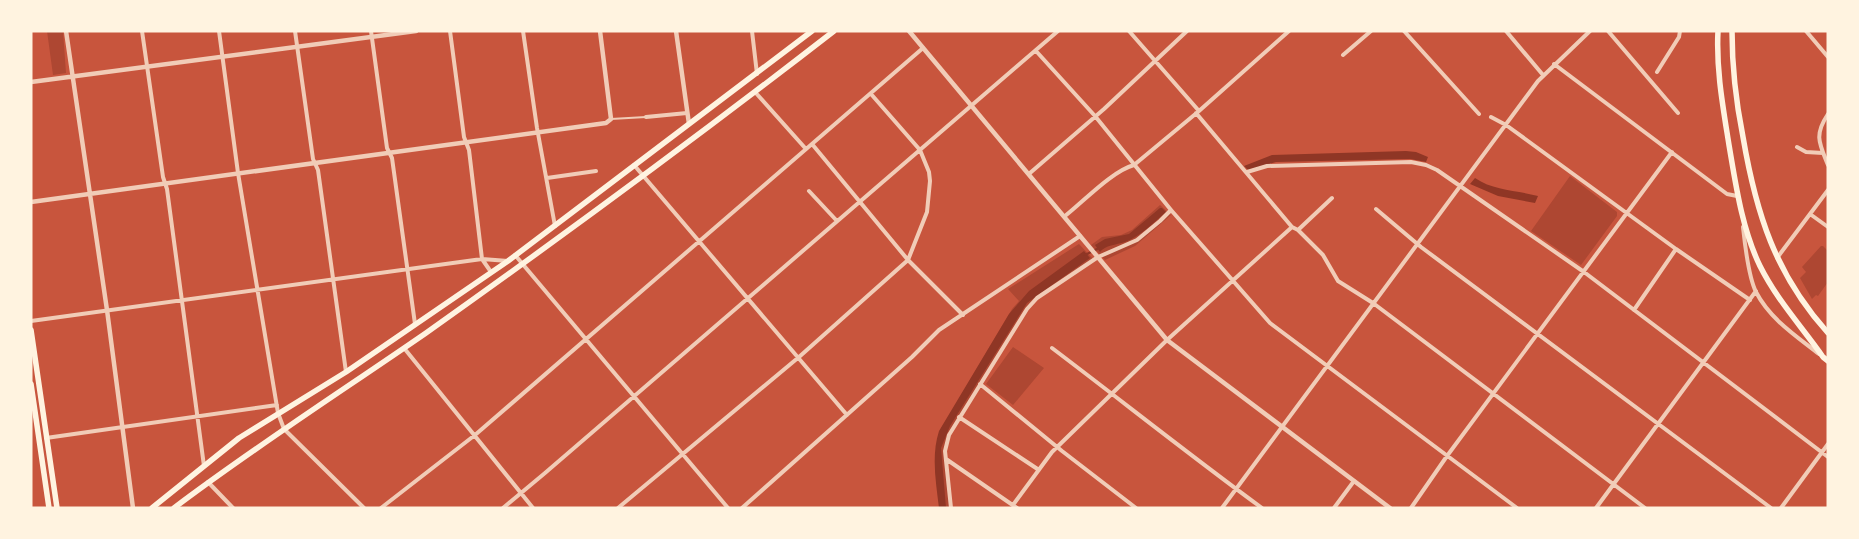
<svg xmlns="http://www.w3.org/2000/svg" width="1859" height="539" viewBox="0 0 1859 539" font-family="Inter,sans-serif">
  <rect width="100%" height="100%" fill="#c8553d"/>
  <path fill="#ae4732" d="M 47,31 L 63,31 L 66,73 L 53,75 Z
    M 1570,176 L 1617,212 L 1617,216 L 1581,265 L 1531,231 Z
    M 1160,205 L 1171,215 L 1135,246 L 1105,260 L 1091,245 L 1102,237 L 1121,235 L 1132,230 Z
    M 1079,244 L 1094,260 L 1034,301 L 962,413 L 947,442 L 945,455 L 951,508 L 941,508 L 941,429 L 1012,309 L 1019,301 L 1008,289 Z
    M 1821,246 L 1823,246 L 1828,251 L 1828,282 L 1818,296 L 1816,295 L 1812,299 L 1800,278 L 1806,272 L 1802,267 Z
    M 1013,347 L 1044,368 L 1013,405 L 986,384 Z"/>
  <path fill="#8f3625" d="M 1406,151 L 1416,152 L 1428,157 L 1426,162 L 1410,159 L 1276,162 L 1248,170 L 1244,166 L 1272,155 Z
    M 1475,178 C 1494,191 1516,190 1538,196 L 1535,203 L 1498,196 L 1470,184 Z
    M 1160,208 L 1162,208 L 1166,212 C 1153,223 1141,236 1125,242 C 1116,245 1105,245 1100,252 L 1095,245 L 1105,239 L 1129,234 Z
    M 1084,251 L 1090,258 L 1027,303 L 950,426 L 941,448 L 946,508 L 939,508 C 936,482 931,456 939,431 L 1009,314 L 1029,291 Z"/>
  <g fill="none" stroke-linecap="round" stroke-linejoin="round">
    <path stroke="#8f3625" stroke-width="2" d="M 1085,255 L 1099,248"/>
    <path stroke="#f1ccb7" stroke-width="2" d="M 611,119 L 646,117"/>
    <path stroke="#f1ccb7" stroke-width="4" d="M 142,31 L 163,177 L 167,189 L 204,466
      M 219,31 L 238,173 L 278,413 L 284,429 L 364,508
      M 295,31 L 313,159 L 318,170 L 346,372
      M 371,31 L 387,148 L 392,158 L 415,324
      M 450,31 L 464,137 L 469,150 L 482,259 L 491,272
      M 523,31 L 537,128 L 555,226
      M 752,31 L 757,74
      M 1129,31 L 1199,111
      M 1404,31 L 1479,114
      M 1506,31 L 1543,75
      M 1608,31 L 1678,113
      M 1806,31 L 1828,57
      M 1036,51 L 1095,116 L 1171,210 L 1270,323 L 1517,508
      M 1343,55 L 1371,31
      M 1554,64 L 1727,194 L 1737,196
      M 1657,72 L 1679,37 L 1680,31
      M 755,92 L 806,149
      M 1196,113 L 1292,227 L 1298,230 L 1323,255 L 1338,281 L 1373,303 L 1645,508
      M 1828,114 C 1814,135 1819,143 1828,165
      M 646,117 L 687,113
      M 1491,117 L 1506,125 L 1676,249 L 1750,300
      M 812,144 L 908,260 L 963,315
      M 1797,147 L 1806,152 L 1823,153
      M 634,165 L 847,415
      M 1247,172 L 1267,166 L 1411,162 L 1426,165 L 1437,170 L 1584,272 L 1828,457
      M 1030,173 L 1104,109 L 1187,31
      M 547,178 L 596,171
      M 809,191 L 837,221
      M 1376,209 L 1421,247 L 1771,508
      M 1810,214 L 1828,227
      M 1065,216 C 1083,202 1112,171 1134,165 L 1199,111 L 1289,31
      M 1743,227 C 1745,245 1748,276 1756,292 C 1770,319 1796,336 1819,354
      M 1298,230 L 1332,198
      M 515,255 L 728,508
      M 1777,258 L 1828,190
      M 1634,310 L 1676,249
      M 31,321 L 482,259 L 508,261
      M 404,348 L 533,508
      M 1052,348 C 1122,401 1191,456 1262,508
      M 980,384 L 1062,451 L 1136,508
      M 959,417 L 1039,470
      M 46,438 L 277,405
      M 946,459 L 1017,508
      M 208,482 L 233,508
      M 1013,505 L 1052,452 L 1167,340 L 1292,227
      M 381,508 L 475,435 L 923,48
      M 503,508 L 545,473 L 1058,31
      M 618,508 L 799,357 L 908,260 L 927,212 L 930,181 L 929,172 L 920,150 L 871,94
      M 742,508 L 912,357 L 939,330 L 1080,236
      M 951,508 L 945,451 L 949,435 L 1027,309 L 1037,298 L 1098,257 L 1137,240 L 1160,221 L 1171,210
      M 1222,508 L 1538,81 L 1590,31
      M 1334,508 L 1354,481
      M 1411,508 L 1447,456 L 1672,152
      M 1596,508 L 1756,291
      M 1781,508 L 1828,444"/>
    <path stroke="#f1ccb7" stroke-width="4.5" d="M 66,31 L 107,310 L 133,508
      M 676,31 L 689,124
      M 909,31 L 1167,340 L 1390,508
      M 31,82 L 416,31
      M 31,202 L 606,123 L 611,119 L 600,31"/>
    <path stroke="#fff3e0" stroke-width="5.5" d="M 1718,31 C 1716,70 1723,107 1729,145 C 1736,186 1742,229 1760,266 C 1777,300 1802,327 1823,357 L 1828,361
      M 1732,31 C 1732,67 1736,102 1743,137 C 1756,213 1775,274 1828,333
      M 31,330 L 57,508
      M 31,384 L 49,508
      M 152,508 L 239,438 L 346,372 L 508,261 L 812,31
      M 174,508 C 256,446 342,391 426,333 C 564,235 700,135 834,31"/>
  </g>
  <rect width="1859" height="539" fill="none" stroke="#fff3e0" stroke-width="65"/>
</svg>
